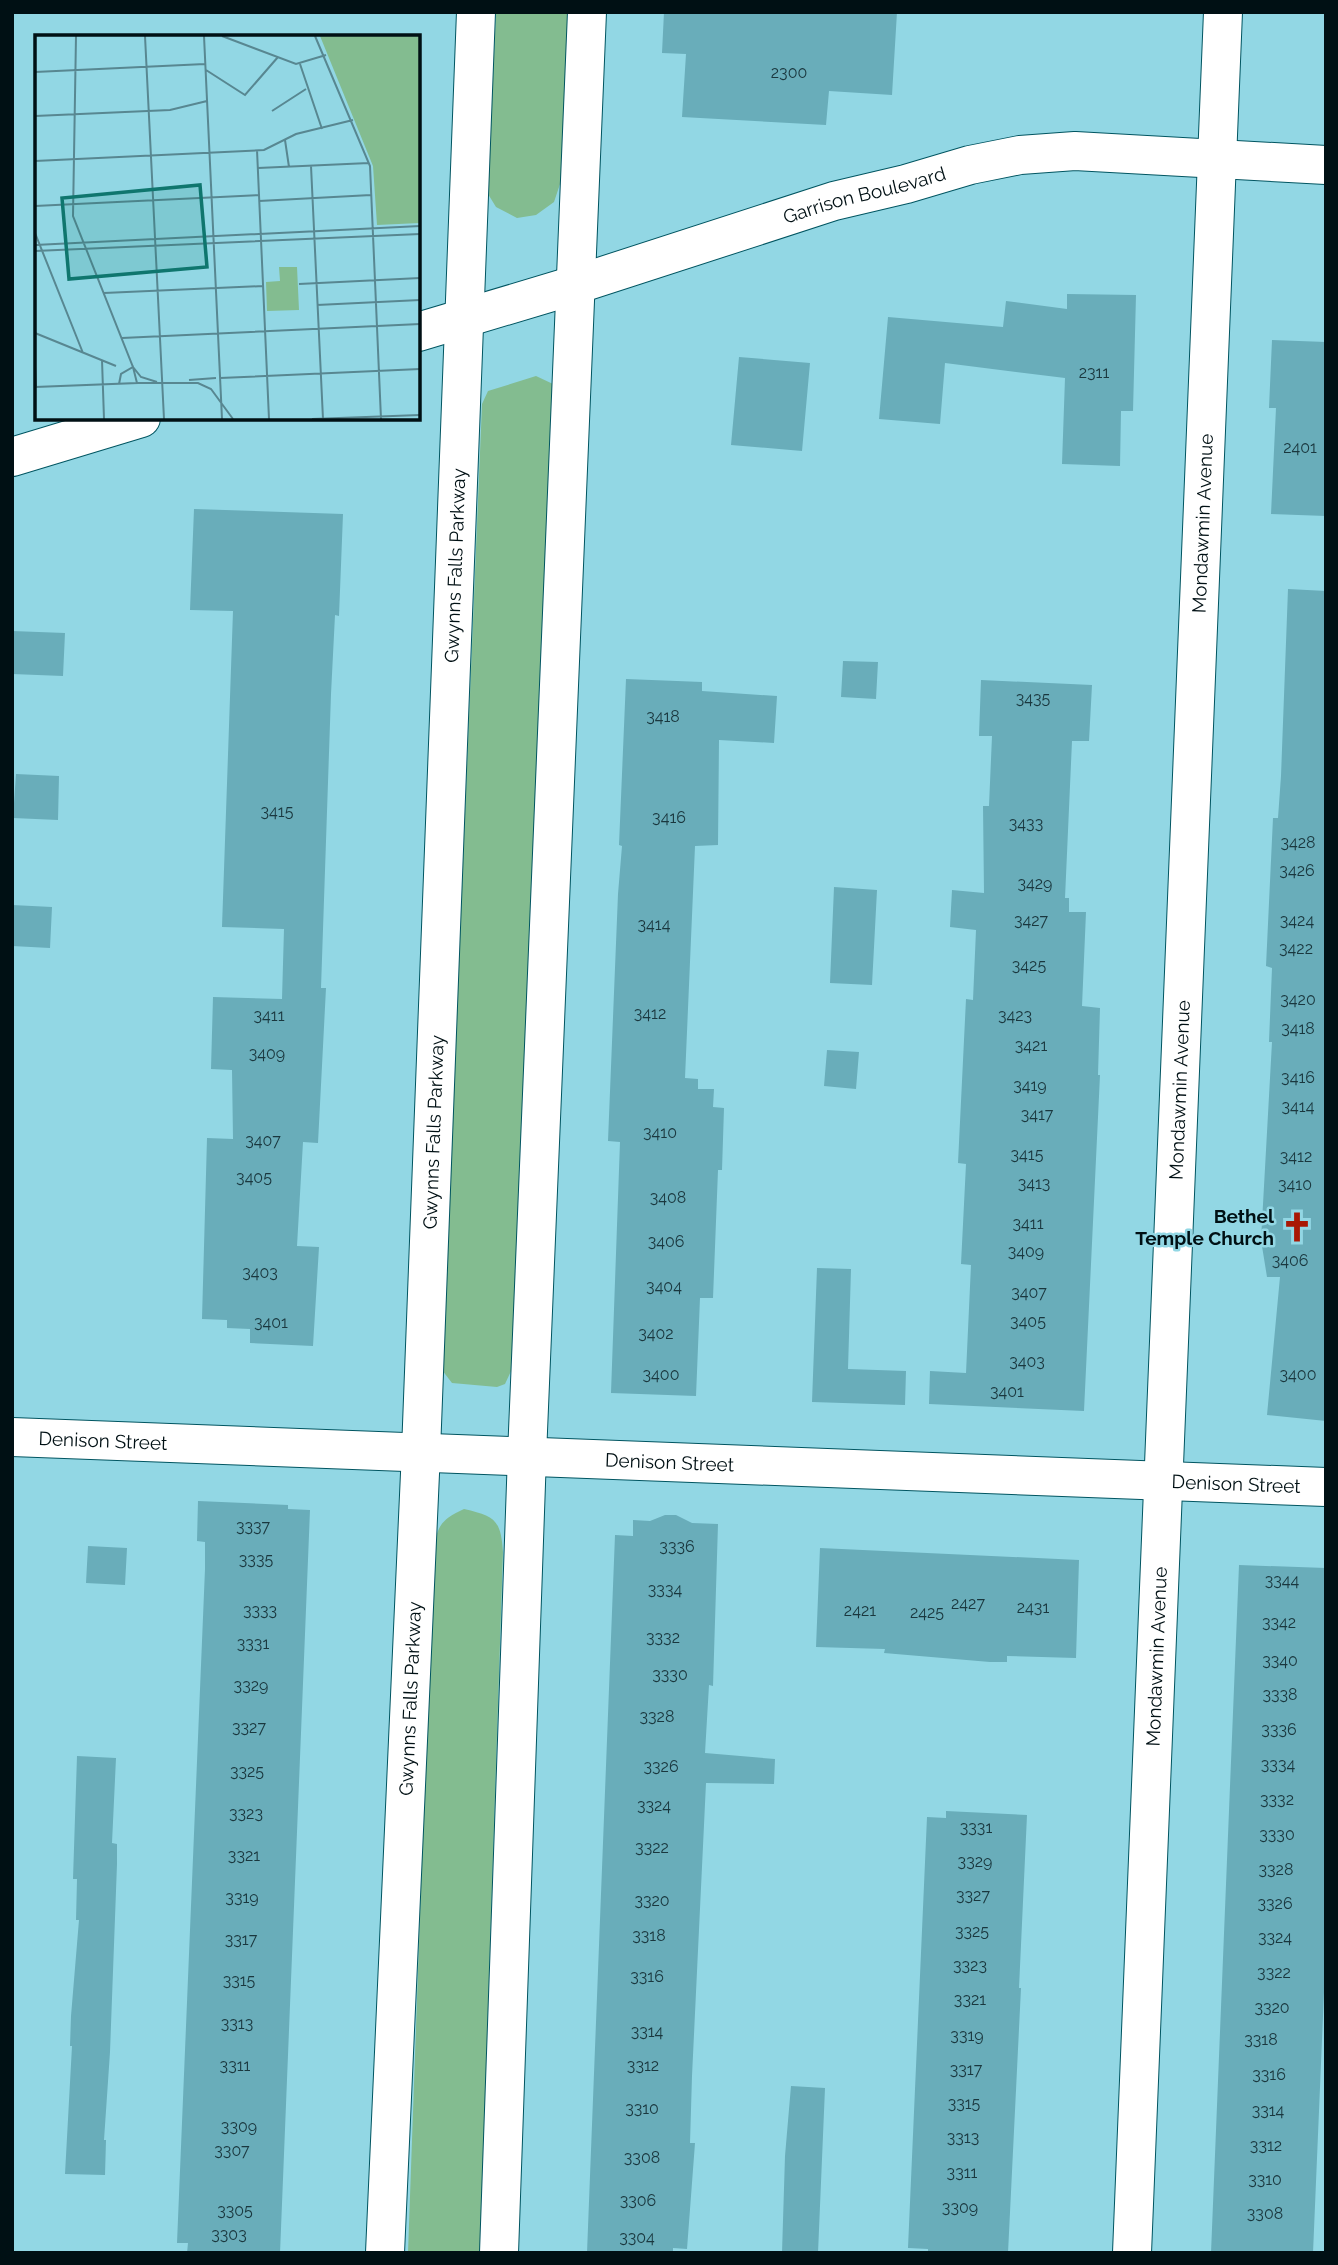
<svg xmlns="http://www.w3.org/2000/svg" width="1338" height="2265" viewBox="0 0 1338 2265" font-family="Raleway,sans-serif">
  <rect width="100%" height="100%" fill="#92d7e4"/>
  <path fill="#83bc90" d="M 496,12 L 568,12 L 561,181 L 554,202 L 536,215 L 517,218 L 496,207 L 488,194 Z
    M 536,376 L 553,384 L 512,1369 L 505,1384 L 497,1387 L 452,1383 L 442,1370 L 482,404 L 488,391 Z
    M 464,1509 C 494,1516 501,1519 503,1552 L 480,2253 L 408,2253 L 433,1548 C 439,1524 441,1520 464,1509 Z"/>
  <path fill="#69adba" d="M 664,12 L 897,12 L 892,95 L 829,91 L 826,125 L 682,117 L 686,54 L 662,53 Z
    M 1067,294 L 1136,295 L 1133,411 L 1121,411 L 1120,466 L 1062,464 L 1065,378 L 945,363 L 940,424 L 879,419 L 888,317 L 1003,327 L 1006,301 L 1067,309 Z
    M 1272,340 L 1326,342 L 1326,516 L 1271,514 L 1276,408 L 1269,408 Z
    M 739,357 L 810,363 L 802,451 L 731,445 Z
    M 194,509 L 343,514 L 339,616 L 335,615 L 331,694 L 321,988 L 326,988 L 318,1143 L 303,1142 L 297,1246 L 319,1247 L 313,1346 L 250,1343 L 250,1329 L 227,1328 L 227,1320 L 202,1319 L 207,1138 L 233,1139 L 232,1070 L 211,1069 L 213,997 L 282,999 L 284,929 L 222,927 L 233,611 L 190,610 Z
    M 1288,589 L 1326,591 L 1326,1421 L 1267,1415 L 1280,1277 L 1267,1277 L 1261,1240 L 1272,1042 L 1269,1042 L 1272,968 L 1266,966 L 1273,818 L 1278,818 L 1281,776 Z
    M 12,631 L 65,633 L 63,676 L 12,674 Z
    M 843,661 L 878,662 L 876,699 L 841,697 Z
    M 626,679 L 702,682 L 702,691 L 777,696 L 774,743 L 719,740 L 718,845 L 695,846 L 685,1078 L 698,1079 L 698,1089 L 714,1089 L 713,1107 L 724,1108 L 722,1170 L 718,1170 L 713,1298 L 700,1298 L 696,1396 L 611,1393 L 620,1142 L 608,1141 L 618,894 L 622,846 L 619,845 Z
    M 981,680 L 1092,685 L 1089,741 L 1072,741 L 1065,898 L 1069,898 L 1069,912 L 1086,912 L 1082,1006 L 1100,1008 L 1098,1075 L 1100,1075 L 1084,1411 L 929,1404 L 930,1371 L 966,1373 L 971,1265 L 961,1264 L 966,1164 L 958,1163 L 966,999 L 973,1000 L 976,930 L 950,927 L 952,890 L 984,893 L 983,806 L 989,806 L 992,736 L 979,736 Z
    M 16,774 L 59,776 L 58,820 L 13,818 Z
    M 834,887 L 877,890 L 872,985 L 830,983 Z
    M 12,905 L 52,907 L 50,948 L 12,946 Z
    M 827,1050 L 859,1052 L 856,1089 L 824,1086 Z
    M 817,1268 L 851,1269 L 848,1369 L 906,1371 L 905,1405 L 812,1402 Z
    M 198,1501 L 288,1505 L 288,1509 L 310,1510 L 280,2253 L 187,2253 L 188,2243 L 177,2243 L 205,1569 L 205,1542 L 197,1541 Z
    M 665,1515 L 676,1515 L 692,1523 L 718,1524 L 713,1686 L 709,1685 L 705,1753 L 775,1759 L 774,1784 L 706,1783 L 692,2076 L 690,2143 L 695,2143 L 687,2249 L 673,2248 L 673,2253 L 587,2253 L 615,1535 L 633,1536 L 633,1520 L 650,1521 Z
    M 88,1546 L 127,1548 L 125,1585 L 86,1583 Z
    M 820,1548 L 1079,1560 L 1076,1658 L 1007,1656 L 1007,1662 L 990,1662 L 884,1653 L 885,1649 L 816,1647 Z
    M 1239,1565 L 1326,1568 L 1326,1945 L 1313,2253 L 1211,2253 Z
    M 77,1756 L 116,1758 L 112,1843 L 117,1844 L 117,1864 L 110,2052 L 104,2140 L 106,2140 L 105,2175 L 65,2174 L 72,2046 L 70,2046 L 71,2016 L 79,1920 L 76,1920 L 77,1879 L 73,1879 Z
    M 946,1811 L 1027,1815 L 1019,1988 L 1021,1988 L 1008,2253 L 928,2253 L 928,2249 L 908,2248 L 927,1817 L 946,1818 Z
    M 791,2086 L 825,2088 L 818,2253 L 782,2253 L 785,2156 Z"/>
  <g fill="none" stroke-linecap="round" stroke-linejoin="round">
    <g stroke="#015561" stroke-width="40">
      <g id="minor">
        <path id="s1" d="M 12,1437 L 1326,1487"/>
        <path id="s2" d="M 1132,2253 L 1223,12"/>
      </g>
    </g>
    <g stroke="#015561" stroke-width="40">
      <g id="secondary">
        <path id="s3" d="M 418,332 L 575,285 L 834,201 L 906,184 L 970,165 L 1020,155 L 1075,151 L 1326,165"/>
        <path d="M 12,457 L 141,418"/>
        <path id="s4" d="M 385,2253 L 421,1451 L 476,12"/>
        <path d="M 499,2253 L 527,1455 L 587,12"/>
      </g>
    </g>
    <use href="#minor" stroke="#fff" stroke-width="38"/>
    <use href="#secondary" stroke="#fff" stroke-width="38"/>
  </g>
  <defs>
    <g id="church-bare" transform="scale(2.415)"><path d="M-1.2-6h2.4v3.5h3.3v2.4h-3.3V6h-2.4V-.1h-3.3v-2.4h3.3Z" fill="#a91804" stroke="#92d7e4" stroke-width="2.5" paint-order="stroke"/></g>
  </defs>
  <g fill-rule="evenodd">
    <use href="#church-bare" x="1297" y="1227"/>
  </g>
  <g text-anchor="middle" stroke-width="5" stroke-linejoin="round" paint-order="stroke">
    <g font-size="16" fill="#1a373e">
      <text x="789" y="78">2300</text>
      <text x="1094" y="378">2311</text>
      <text x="1300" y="453">2401</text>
      <text x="1033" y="704">3435</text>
      <text x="663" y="722">3418</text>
      <text x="277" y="817">3415</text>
      <text x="669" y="823">3416</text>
      <text x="1026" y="829">3433</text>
      <text x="1298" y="848">3428</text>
      <text x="1297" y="876">3426</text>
      <text x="1035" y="889">3429</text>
      <text x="1031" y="926">3427</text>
      <text x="1297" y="926">3424</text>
      <text x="654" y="930">3414</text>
      <text x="1296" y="954">3422</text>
      <text x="1029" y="971">3425</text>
      <text x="1298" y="1005">3420</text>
      <text x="650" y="1019">3412</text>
      <text x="269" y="1021">3411</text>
      <text x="1015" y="1021">3423</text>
      <text x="1298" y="1034">3418</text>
      <text x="1031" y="1051">3421</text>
      <text x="267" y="1059">3409</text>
      <text x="1298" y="1083">3416</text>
      <text x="1030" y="1091">3419</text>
      <text x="1298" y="1112">3414</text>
      <text x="1037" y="1120">3417</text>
      <text x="660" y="1138">3410</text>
      <text x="263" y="1146">3407</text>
      <text x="1027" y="1160">3415</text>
      <text x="1296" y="1162">3412</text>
      <text x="254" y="1183">3405</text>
      <text x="1034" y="1189">3413</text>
      <text x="1295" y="1190">3410</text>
      <text x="668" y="1203">3408</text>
      <text x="1028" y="1229">3411</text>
      <text x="666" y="1247">3406</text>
      <text x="1026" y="1257">3409</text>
      <text x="1290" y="1266">3406</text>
      <text x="260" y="1278">3403</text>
      <text x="664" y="1292">3404</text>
      <text x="1029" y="1298">3407</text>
      <text x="1028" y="1327">3405</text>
      <text x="271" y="1328">3401</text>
      <text x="656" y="1339">3402</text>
      <text x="1027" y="1367">3403</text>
      <text x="661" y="1380">3400</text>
      <text x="1298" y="1380">3400</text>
      <text x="1007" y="1397">3401</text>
      <text x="253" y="1532">3337</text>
      <text x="677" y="1552">3336</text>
      <text x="256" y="1565">3335</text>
      <text x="1282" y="1586">3344</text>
      <text x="665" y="1595">3334</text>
      <text x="968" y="1609">2427</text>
      <text x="1033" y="1613">2431</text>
      <text x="260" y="1616">3333</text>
      <text x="860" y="1616">2421</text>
      <text x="927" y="1618">2425</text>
      <text x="1279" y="1628">3342</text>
      <text x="663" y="1643">3332</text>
      <text x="253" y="1649">3331</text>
      <text x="1280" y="1666">3340</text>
      <text x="670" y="1680">3330</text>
      <text x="251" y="1691">3329</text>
      <text x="1280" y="1700">3338</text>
      <text x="657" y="1722">3328</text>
      <text x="249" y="1733">3327</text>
      <text x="1279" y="1735">3336</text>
      <text x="1278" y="1770">3334</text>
      <text x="661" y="1772">3326</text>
      <text x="247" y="1777">3325</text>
      <text x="1277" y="1805">3332</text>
      <text x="654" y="1811">3324</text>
      <text x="246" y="1819">3323</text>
      <text x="976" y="1833">3331</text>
      <text x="1277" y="1840">3330</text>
      <text x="652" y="1853">3322</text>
      <text x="244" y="1861">3321</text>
      <text x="975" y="1867">3329</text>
      <text x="1276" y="1875">3328</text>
      <text x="973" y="1901">3327</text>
      <text x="242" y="1903">3319</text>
      <text x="652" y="1906">3320</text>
      <text x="1275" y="1909">3326</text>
      <text x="972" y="1937">3325</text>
      <text x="649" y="1941">3318</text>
      <text x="1275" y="1943">3324</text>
      <text x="241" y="1945">3317</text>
      <text x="970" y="1971">3323</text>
      <text x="1274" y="1978">3322</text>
      <text x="647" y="1982">3316</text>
      <text x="239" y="1986">3315</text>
      <text x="970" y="2005">3321</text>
      <text x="1272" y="2013">3320</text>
      <text x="237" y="2029">3313</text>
      <text x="647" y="2037">3314</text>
      <text x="967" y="2041">3319</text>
      <text x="1261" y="2045">3318</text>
      <text x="235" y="2071">3311</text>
      <text x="643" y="2071">3312</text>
      <text x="966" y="2075">3317</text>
      <text x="1269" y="2080">3316</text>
      <text x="964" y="2109">3315</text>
      <text x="642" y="2114">3310</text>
      <text x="1268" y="2116">3314</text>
      <text x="239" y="2132">3309</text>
      <text x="963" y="2143">3313</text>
      <text x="1266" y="2151">3312</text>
      <text x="232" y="2156">3307</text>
      <text x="642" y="2163">3308</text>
      <text x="962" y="2178">3311</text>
      <text x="1265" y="2185">3310</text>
      <text x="638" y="2206">3306</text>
      <text x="960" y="2213">3309</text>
      <text x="235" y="2216">3305</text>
      <text x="1265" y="2219">3308</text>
      <text x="229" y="2240">3303</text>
      <text x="637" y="2243">3304</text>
    </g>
    <g font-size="19" fill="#001014" stroke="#92d7e4">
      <text dy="7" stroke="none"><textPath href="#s3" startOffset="467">Garrison Boulevard</textPath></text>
      <text dy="7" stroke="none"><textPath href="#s2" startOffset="1731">Mondawmin Avenue</textPath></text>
      <text dy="7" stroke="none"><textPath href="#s4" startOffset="1689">Gwynns Falls Parkway</textPath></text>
      <text dy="7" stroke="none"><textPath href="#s2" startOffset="1164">Mondawmin Avenue</textPath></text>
      <text dy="7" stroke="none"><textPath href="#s4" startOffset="1122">Gwynns Falls Parkway</textPath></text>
      <text dy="7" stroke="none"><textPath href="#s1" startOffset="91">Denison Street</textPath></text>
      <text dy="7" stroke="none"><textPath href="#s1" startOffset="658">Denison Street</textPath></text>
      <text dy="7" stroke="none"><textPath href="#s1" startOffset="1225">Denison Street</textPath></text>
      <text dy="7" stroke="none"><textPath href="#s2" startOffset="597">Mondawmin Avenue</textPath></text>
      <text dy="7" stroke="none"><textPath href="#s4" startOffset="555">Gwynns Falls Parkway</textPath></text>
    </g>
    <g font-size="19" font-weight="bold" fill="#001014" stroke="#92d7e4" text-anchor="end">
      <text x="1274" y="1223">Bethel<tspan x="1274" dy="22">Temple Church</tspan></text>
    </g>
  </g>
  <g transform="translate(35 35)">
    <rect width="385" height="385" fill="#92d7e4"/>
    <path d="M 285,1 L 385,1 L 385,188 L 342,190 L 338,131 ZM 244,232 L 262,232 L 264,275 L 232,276 L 231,247 L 245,246 Z" fill="#83bc90"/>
    <path fill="none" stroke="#588791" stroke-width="2" d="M 41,1 L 38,181 L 98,332 L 106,342 L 122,347M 110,1 L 129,384M 169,1 L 187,384M 187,1 L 261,29 L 291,20M 280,1 L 335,131 L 346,384M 265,29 L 287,94M 171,35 L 210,60 L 243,22M 0,37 L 170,29M 237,76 L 271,54M 0,81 L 135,75 L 172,66M 250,105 L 254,132M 222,115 L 234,384M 0,126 L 229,115 L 261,99 L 318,85M 276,131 L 288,384M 223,133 L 334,128M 224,166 L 336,160M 0,171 L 224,160M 0,198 L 48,318M 0,210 L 385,191M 0,216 L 385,199M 264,249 L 385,243M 69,258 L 228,251M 282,270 L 385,265M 0,298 L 81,331M 87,303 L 385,289M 67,325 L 69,384M 0,331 L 1,352M 185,343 L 385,334M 154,345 L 181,343M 102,348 L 163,348 L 176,354 L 198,384M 0,352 L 102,348 L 98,332 L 86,339 L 84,349M 277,384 L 385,380"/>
    <path fill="#0f766e" fill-opacity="0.15" stroke="#0f766e" stroke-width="3.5" d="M 165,150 L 172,232 L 34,244 L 27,163 Z"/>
    <rect width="385" height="385" fill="none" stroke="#001014" stroke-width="3.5"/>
  </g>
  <rect width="1338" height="2265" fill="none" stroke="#001014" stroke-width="28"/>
</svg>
